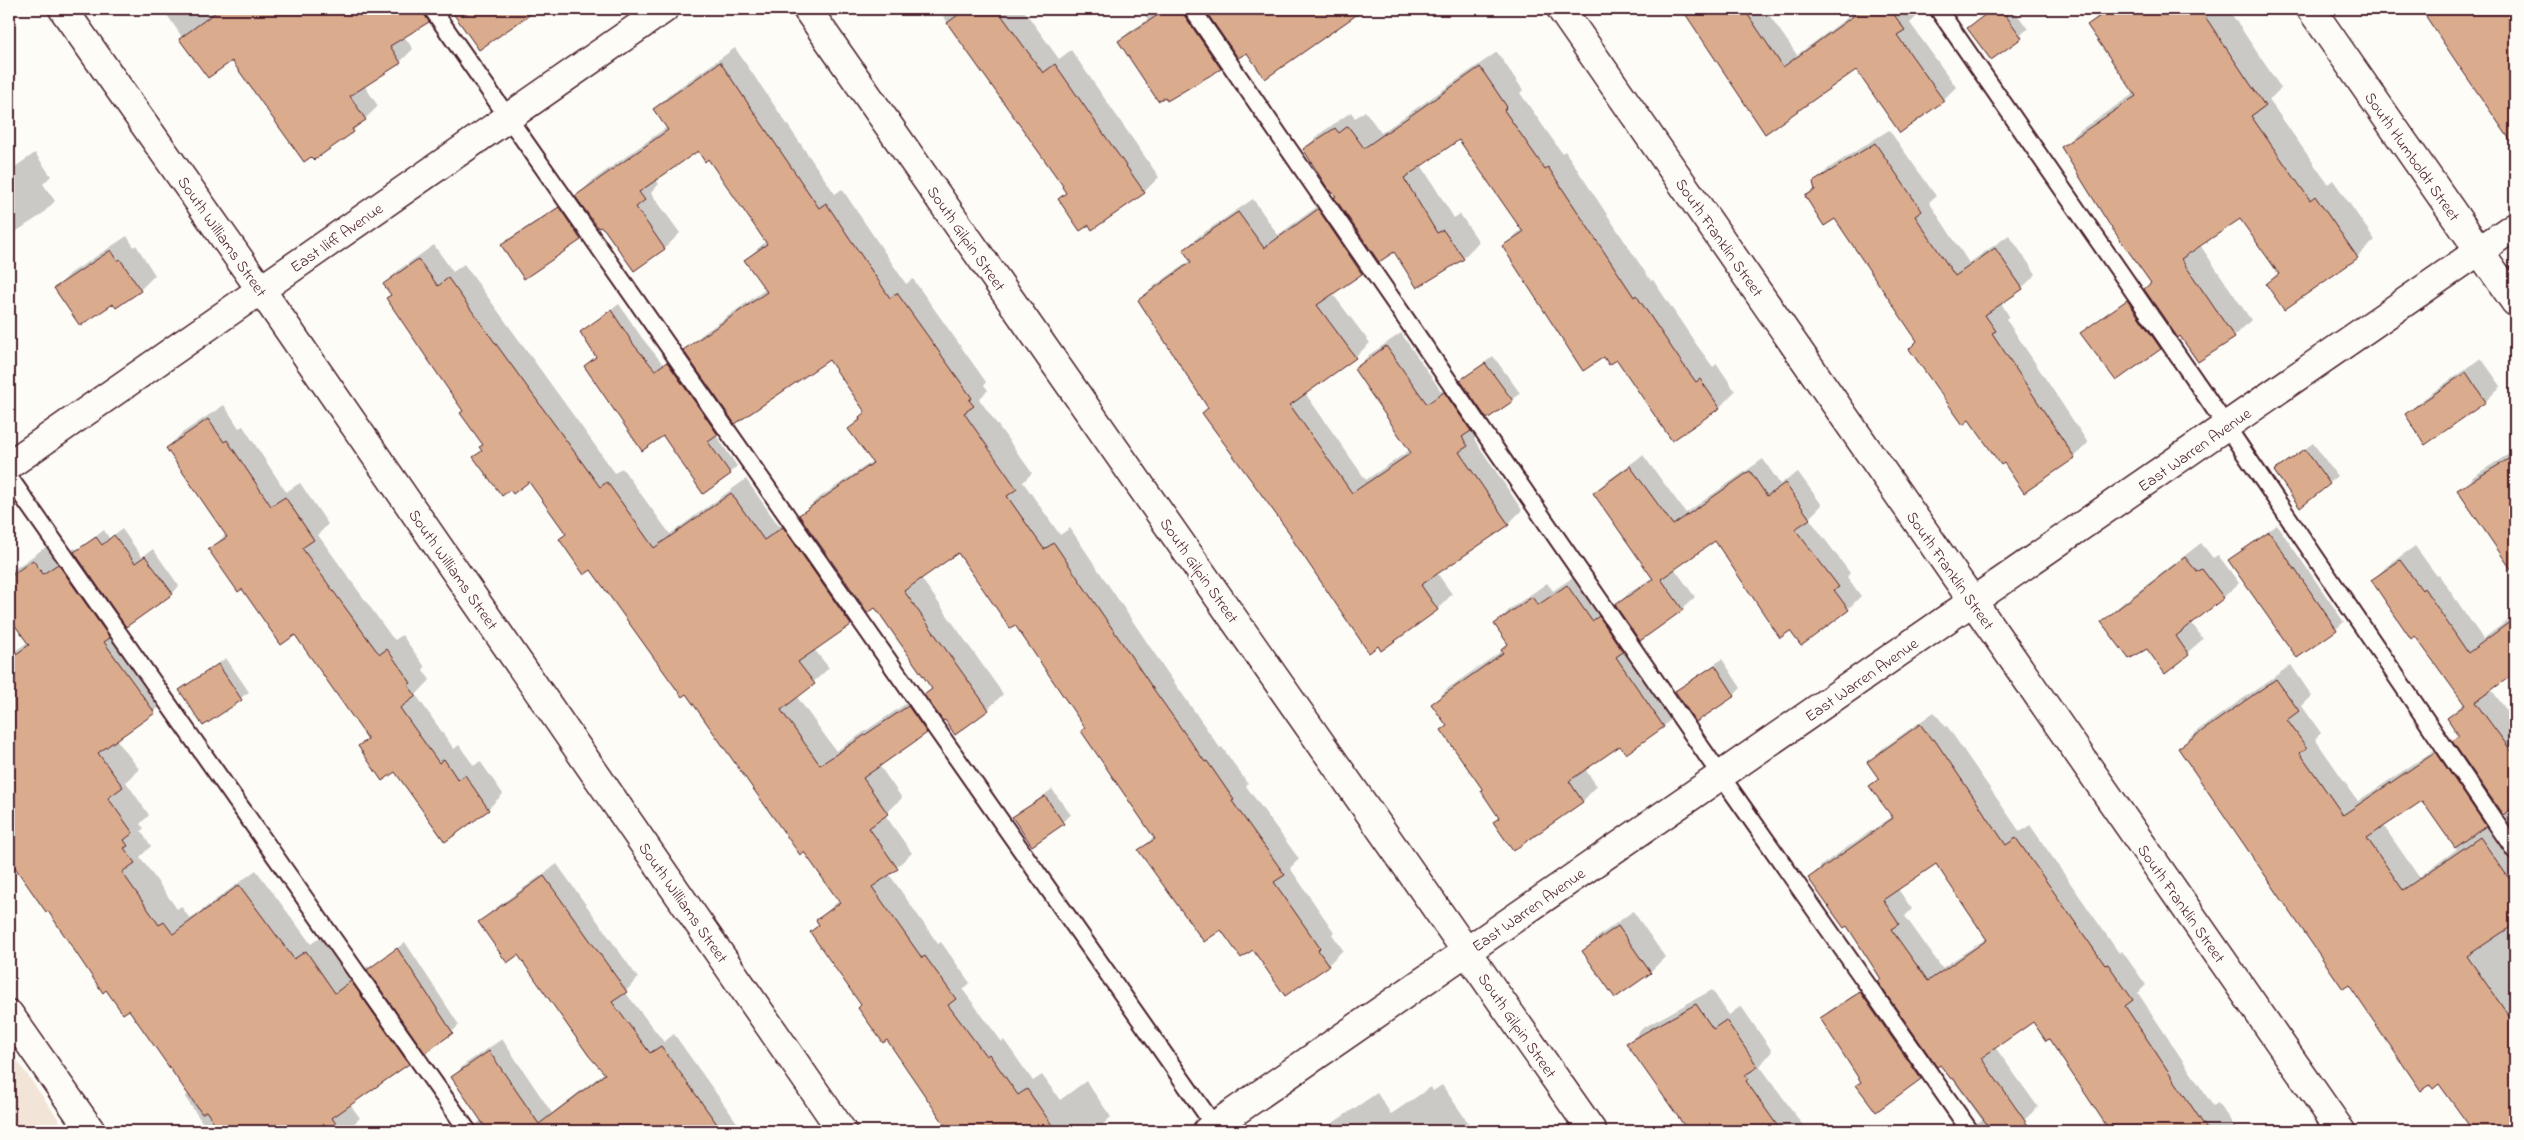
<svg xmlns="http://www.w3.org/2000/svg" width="2524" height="1140" viewBox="0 0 2524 1140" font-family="'Indie Flower',sans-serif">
  <rect width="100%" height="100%" fill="#fdfcf7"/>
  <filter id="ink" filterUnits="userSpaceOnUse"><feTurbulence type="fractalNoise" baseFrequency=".02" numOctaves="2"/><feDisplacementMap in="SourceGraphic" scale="10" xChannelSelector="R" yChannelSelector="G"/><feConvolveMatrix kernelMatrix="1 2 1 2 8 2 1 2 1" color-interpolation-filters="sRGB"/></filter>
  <g filter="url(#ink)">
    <path fill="#f2e4d7" d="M 9,1049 L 57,1117 L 66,1131 L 9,1131 Z"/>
    <path fill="#0003" fill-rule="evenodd" d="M 163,9 L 440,9 L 428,21 L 404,36 L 413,49 L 400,62 L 364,85 L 378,106 L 353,131 L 232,59 L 182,37 Z
      M 452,9 L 536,9 L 479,48 Z
      M 938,9 L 1023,9 L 1059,59 L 1071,50 L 1159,177 L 1144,192 L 1089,224 L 1059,199 L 1067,192 L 1065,186 Z
      M 1141,9 L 1197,9 L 1230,58 L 1220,68 L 1167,99 L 1120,41 L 1130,31 L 1148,20 Z
      M 1205,9 L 1368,9 L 1362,13 L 1360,10 L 1239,57 Z
      M 1684,9 L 1765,9 L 1797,55 L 1851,15 L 1846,9 L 1912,9 L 1917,16 L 1910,23 L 1956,87 L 1943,100 L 1856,68 L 1765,133 Z
      M 1992,9 L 2013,9 L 2028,29 L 1991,58 L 1969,28 Z
      M 2100,9 L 2228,9 L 2281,88 L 2269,100 L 2328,184 L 2333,180 L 2375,240 L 2357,257 L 2284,308 L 2267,284 L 2279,272 L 2240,217 L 2200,245 L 2251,320 L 2234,337 L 2145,289 L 2152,282 L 2063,147 L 2080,130 L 2135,93 L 2088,26 L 2102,12 Z
      M 2422,9 L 2515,9 L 2514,143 Z
      M 735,48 L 835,194 L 842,189 L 906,284 L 913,279 L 986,382 L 984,385 L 988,390 L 979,399 L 1032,473 L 1023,482 L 1060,535 L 1070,528 L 1167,672 L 1220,748 L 1222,747 L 1248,784 L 1246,786 L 1299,859 L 1290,868 L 1334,932 L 1332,934 L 1343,950 L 1328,965 L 1254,948 L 1222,928 L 1140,851 L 1154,836 L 1087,728 L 1015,623 L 958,551 L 921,578 L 1003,694 L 988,709 L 945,719 L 941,717 L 926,732 L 879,765 L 902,798 L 885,815 L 912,853 L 889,874 L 938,944 L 941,942 L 970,983 L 963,990 L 1002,1042 L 1004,1040 L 1033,1081 L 1042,1075 L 1060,1100 L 1086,1081 L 1111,1117 L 1096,1131 L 949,1131 L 887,1038 L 811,932 L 820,924 L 817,920 L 840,900 L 592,568 L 530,480 L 475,457 L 483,449 L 481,447 L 484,444 L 464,411 L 388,298 L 392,294 L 385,284 L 400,269 L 434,245 L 453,272 L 464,264 L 615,473 L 622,468 L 670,534 L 746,479 L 779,526 L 798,513 L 800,516 L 816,500 L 873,461 L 850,429 L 866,411 L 829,358 L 685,351 L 700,336 L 766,289 L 746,260 L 766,241 L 709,158 L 698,149 L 655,179 L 659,184 L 651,193 L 680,233 L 665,248 L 634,269 L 605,228 L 577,196 L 592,181 L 667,127 L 654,109 L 670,94 ZM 874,607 L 933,688 L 926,695 L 923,692 L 836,751 L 797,697 L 829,668 L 814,649 L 850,624 L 866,609 Z
      M 1497,52 L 1523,90 L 1520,93 L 1562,153 L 1565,151 L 1651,281 L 1653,280 L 1696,344 L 1713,367 L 1717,364 L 1735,391 L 1719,408 L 1617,358 L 1604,355 L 1503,247 L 1523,228 L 1460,138 L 1421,165 L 1454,218 L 1460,214 L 1479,242 L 1463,258 L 1394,250 L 1377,257 L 1362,273 L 1332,293 L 1370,343 L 1355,357 L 1305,393 L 1366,480 L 1410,450 L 1355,369 L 1369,355 L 1401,333 L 1441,391 L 1458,378 L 1461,382 L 1493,356 L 1520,393 L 1512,400 L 1485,415 L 1476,424 L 1482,431 L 1474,439 L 1522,510 L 1508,524 L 1437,573 L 1452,594 L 1438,609 L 1381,649 L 1293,535 L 1140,301 L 1154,286 L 1191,260 L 1184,250 L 1199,236 L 1253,199 L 1278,235 L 1332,196 L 1334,199 L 1338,195 L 1304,149 L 1321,133 L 1351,112 L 1355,118 L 1365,111 L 1381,133 Z
      M 1889,130 L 1936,196 L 1929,202 L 1969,263 L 2009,235 L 2036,274 L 2022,288 L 2001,303 L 2009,316 L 2006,319 L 2088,443 L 2074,457 L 1919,341 L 1836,217 L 1806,196 L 1816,187 L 1814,183 L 1829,168 Z
      M 35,153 L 51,176 L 43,184 L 55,201 L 40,216 L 9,236 L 9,171 Z
      M 567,201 L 588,231 L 524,277 L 503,245 L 510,238 Z
      M 127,236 L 134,247 L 136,245 L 155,275 L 140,290 L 113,302 L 56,288 L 71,273 Z
      M 2135,294 L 2168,341 L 2160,348 L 2082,333 Z
      M 619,304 L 642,338 L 663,364 L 675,356 L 725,427 L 716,435 L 737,466 L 730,473 L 663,435 L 585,366 L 597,355 L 581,333 Z
      M 2481,358 L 2501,386 L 2486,401 L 2426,443 L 2407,414 L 2422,400 Z
      M 224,405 L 239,428 L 243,426 L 286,492 L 300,483 L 328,524 L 318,535 L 391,636 L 395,640 L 402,635 L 425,667 L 423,670 L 430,680 L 416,695 L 454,749 L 459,745 L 474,766 L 480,761 L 503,794 L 488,809 L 396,770 L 359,746 L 368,737 L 295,633 L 242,587 L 210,550 L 226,534 L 167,448 L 182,433 Z
      M 2313,443 L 2337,476 L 2329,483 L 2275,471 Z
      M 2515,450 L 2515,572 L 2459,490 L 2474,476 Z
      M 1643,455 L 1686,513 L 1763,459 L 1780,484 L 1798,472 L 1822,505 L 1809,518 L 1850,573 L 1847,577 L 1861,596 L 1848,609 L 1801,644 L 1715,540 L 1674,568 L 1695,597 L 1682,609 L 1638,636 L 1630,643 L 1678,712 L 1664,726 L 1626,752 L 1620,744 L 1585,769 L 1597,786 L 1583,801 L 1513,849 L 1495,822 L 1500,817 L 1484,790 L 1442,730 L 1448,725 L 1433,704 L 1447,689 L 1503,650 L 1509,643 L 1496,624 L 1510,609 L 1547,583 L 1553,591 L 1582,571 L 1608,607 L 1614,603 L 1616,606 L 1629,593 L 1653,577 L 1594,494 L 1607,481 Z
      M 2277,525 L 2344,622 L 2336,629 L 2230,561 Z
      M 122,529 L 142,557 L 153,549 L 179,586 L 172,594 L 121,626 L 171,696 L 154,712 L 116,739 L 139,769 L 126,782 L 149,815 L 140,824 L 144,828 L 141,831 L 151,846 L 140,857 L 177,909 L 181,906 L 190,919 L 256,870 L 311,944 L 323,935 L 352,977 L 368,966 L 370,969 L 405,942 L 459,1025 L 452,1032 L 423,1048 L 408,1063 L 350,1104 L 360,1118 L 346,1131 L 208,1131 L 185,1097 L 189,1094 L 129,1009 L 49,909 L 46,910 L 9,857 L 9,655 L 28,642 L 9,614 L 9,573 L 50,544 L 60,558 L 75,548 L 77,551 L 104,530 L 109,538 Z
      M 2201,543 L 2213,558 L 2218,555 L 2239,583 L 2224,597 L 2191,622 L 2203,639 L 2165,672 L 2147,647 L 2103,622 L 2118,607 Z
      M 2415,546 L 2437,576 L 2439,575 L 2483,639 L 2515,615 L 2515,672 L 2491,689 L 2515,722 L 2515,1131 L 2475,1131 L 2439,1083 L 2349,983 L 2180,748 L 2194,733 L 2291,665 L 2312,696 L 2302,706 L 2321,733 L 2315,739 L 2358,801 L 2451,739 L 2453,742 L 2460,735 L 2448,718 L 2464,703 L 2416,634 L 2373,580 L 2387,566 ZM 2422,799 L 2457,849 L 2419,877 L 2383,825 Z
      M 226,658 L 249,692 L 204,725 L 180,691 Z
      M 1722,659 L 1741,688 L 1734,695 L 1677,691 Z
      M 1934,712 L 1946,727 L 1947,726 L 2020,832 L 2030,825 L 2119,953 L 2122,951 L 2146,985 L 2138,993 L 2213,1106 L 2218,1103 L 2238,1131 L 2112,1131 L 2050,1037 L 2033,1020 L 1995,1047 L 2038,1107 L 2020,1124 L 2026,1131 L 1964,1131 L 1982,1120 L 1941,1063 L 1847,924 L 1810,878 L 1823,864 L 1893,816 L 1871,786 L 1879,777 L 1869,762 L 1882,749 ZM 1936,862 L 1987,938 L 1942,968 L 1905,916 L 1912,909 L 1898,889 Z
      M 1052,789 L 1071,815 L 1032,844 L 1014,818 Z
      M 557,864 L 638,978 L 625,992 L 664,1042 L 674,1034 L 743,1131 L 620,1131 L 610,1117 L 591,1131 L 461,1131 L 472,1123 L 476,1125 L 482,1119 L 453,1077 L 465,1064 L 502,1039 L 552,1113 L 605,1072 L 518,953 L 480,922 L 493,910 Z
      M 1633,911 L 1665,957 L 1650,972 L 1616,996 L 1584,951 L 1599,936 Z
      M 1868,986 L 1928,1071 L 1876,1110 L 1862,1081 L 1821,1019 L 1829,1011 Z
      M 1712,990 L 1729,1015 L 1741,1006 L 1772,1051 L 1760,1066 L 1807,1131 L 1689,1131 L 1628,1043 L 1643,1028 Z
      M 1442,1085 L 1474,1131 L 1321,1131 L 1377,1093 L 1391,1114 L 1431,1087 L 1433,1091 Z"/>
    <path fill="#daab8c" stroke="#4a1f2b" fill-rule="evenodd" d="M 220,9 L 422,9 L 429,22 L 390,46 L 401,63 L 350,96 L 366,120 L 352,129 L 354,132 L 314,160 L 311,157 L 304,162 L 232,61 L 208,78 L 179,39 Z
      M 450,9 L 538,9 L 479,50 Z
      M 966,9 L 997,9 L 1043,73 L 1055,64 L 1145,193 L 1092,230 L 1089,225 L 1080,231 L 1058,199 L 1066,193 L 1062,187 L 1063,186 L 947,23 Z
      M 1167,9 L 1182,9 L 1184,15 L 1221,69 L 1167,101 L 1165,97 L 1158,101 L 1118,41 Z
      M 1204,9 L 1365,9 L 1265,79 L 1247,53 L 1238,58 Z
      M 1682,9 L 1744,9 L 1783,67 L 1863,9 L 1890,9 L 1905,30 L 1897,35 L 1944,101 L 1900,133 L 1856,70 L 1765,134 Z
      M 1993,9 L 2001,9 L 2022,38 L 1991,60 L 1967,28 Z
      M 2110,9 L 2200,9 L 2265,106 L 2251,116 L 2310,200 L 2315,196 L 2358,258 L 2284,310 L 2266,284 L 2279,274 L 2240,219 L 2181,259 L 2235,338 L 2198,362 L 2180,336 L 2178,338 L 2144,289 L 2151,283 L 2109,224 L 2061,147 L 2136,96 L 2087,25 Z
      M 2421,9 L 2515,9 L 2515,147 L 2455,60 Z
      M 720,62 L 819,208 L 826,203 L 890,298 L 897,293 L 972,398 L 969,400 L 974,406 L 964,413 L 1017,489 L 1007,496 L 1044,549 L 1054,543 L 1152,687 L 1205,762 L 1207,761 L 1234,800 L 1232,801 L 1285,875 L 1274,882 L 1320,948 L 1318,950 L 1329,966 L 1285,996 L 1253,950 L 1241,958 L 1221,930 L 1204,942 L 1138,850 L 1155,839 L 1081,731 L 1085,728 L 1015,625 L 1010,628 L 958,553 L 904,591 L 989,710 L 955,735 L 945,720 L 943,721 L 924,695 L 932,689 L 877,610 L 875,608 L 868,613 L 799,515 L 873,463 L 848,429 L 860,420 L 859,417 L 865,412 L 829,360 L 735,424 L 683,350 L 767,292 L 744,260 L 767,244 L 708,159 L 705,162 L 698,151 L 639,192 L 645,200 L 636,207 L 665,249 L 634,271 L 604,229 L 601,227 L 598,228 L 575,196 L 668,130 L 653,109 Z
      M 1480,67 L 1507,107 L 1504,110 L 1545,169 L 1548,167 L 1634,297 L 1636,295 L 1680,360 L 1696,382 L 1700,379 L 1720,408 L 1672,441 L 1617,360 L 1609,365 L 1604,357 L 1583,371 L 1502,246 L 1523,232 L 1459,140 L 1404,178 L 1437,233 L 1443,230 L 1464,259 L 1417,288 L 1394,252 L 1379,262 L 1334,197 L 1336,196 L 1326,186 L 1303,149 L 1335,128 L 1339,133 L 1348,126 L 1364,148 Z
      M 1875,143 L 1922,211 L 1915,216 L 1955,276 L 1995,248 L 2023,289 L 1985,315 L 1996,331 L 1992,333 L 2075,458 L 2024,493 L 2004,463 L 2001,465 L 1969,420 L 1963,425 L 1909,349 L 1917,341 L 1835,219 L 1824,226 L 1805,196 L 1815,190 L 1813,182 Z
      M 559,207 L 581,240 L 524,279 L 501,245 Z
      M 1318,209 L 1362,274 L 1317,305 L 1356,358 L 1290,405 L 1352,493 L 1411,453 L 1354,369 L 1386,346 L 1427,404 L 1444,392 L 1471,431 L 1462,437 L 1468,446 L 1459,452 L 1509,525 L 1421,585 L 1438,610 L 1381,651 L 1378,646 L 1369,653 L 1290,536 L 1291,535 L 1202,413 L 1208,408 L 1138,300 L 1191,262 L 1183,250 L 1238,212 L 1264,248 Z
      M 111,250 L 118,261 L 120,259 L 141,291 L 116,308 L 113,304 L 80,326 L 54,288 Z
      M 418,259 L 438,286 L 448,278 L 600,487 L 607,482 L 654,548 L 731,493 L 764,540 L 783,527 L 851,625 L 798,662 L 815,684 L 781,710 L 820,765 L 908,706 L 927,733 L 863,778 L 888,814 L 869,828 L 898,869 L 872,887 L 922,958 L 925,956 L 956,999 L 948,1005 L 986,1056 L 989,1054 L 1018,1095 L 1027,1089 L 1056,1131 L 949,1131 L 887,1040 L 883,1043 L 858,1008 L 861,1005 L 810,932 L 819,925 L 816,920 L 840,903 L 804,852 L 800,855 L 696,708 L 686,694 L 682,697 L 591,570 L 584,575 L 559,539 L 566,534 L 529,482 L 513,494 L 510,490 L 502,496 L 473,457 L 482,451 L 479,447 L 483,445 L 460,413 L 463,411 L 454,398 L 386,298 L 391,295 L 383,284 Z
      M 2127,300 L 2161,349 L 2116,381 L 2080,333 Z
      M 611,310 L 634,345 L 655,370 L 667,362 L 718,435 L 708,442 L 731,474 L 703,494 L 663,436 L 642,451 L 584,366 L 596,357 L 580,332 Z
      M 1485,363 L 1513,401 L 1487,419 L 1460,380 Z
      M 2466,372 L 2486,402 L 2425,445 L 2405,414 Z
      M 208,419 L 224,442 L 227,440 L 271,506 L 285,497 L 314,540 L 302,548 L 376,650 L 380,654 L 387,649 L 411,683 L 408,685 L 416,696 L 400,708 L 439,763 L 444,759 L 458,780 L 465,775 L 489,810 L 445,842 L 395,772 L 382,781 L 358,746 L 368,739 L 295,635 L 281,645 L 242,589 L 238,592 L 208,549 L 227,537 L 166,448 Z
      M 2305,449 L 2330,484 L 2300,508 L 2274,471 Z
      M 2515,455 L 2515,575 L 2457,490 Z
      M 1630,466 L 1673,525 L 1750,471 L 1767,496 L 1785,483 L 1810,519 L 1795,529 L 1839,587 L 1834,590 L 1849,610 L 1801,646 L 1790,631 L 1780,638 L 1715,541 L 1661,579 L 1683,610 L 1640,641 L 1615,605 L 1653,579 L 1593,493 Z
      M 2269,532 L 2337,630 L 2297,658 L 2228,560 Z
      M 114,535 L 135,563 L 145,556 L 173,594 L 126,627 L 74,552 L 96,537 L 102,545 Z
      M 2185,557 L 2197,572 L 2202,569 L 2224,598 L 2176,636 L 2189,655 L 2165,674 L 2147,649 L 2129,659 L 2101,622 Z
      M 33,560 L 43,574 L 58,564 L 110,638 L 104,642 L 155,713 L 98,753 L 123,787 L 108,798 L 133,833 L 124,840 L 128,846 L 124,848 L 135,863 L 122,872 L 159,925 L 164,922 L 173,934 L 239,885 L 294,959 L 306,951 L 335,993 L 351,981 L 409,1064 L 332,1118 L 341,1131 L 220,1131 L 206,1111 L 202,1114 L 129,1010 L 123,1014 L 106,990 L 103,993 L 48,911 L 46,912 L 9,859 L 9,659 L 29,645 L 9,617 L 9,577 Z
      M 2400,560 L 2422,590 L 2424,588 L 2468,653 L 2515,618 L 2515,673 L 2475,702 L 2515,756 L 2515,806 L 2503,815 L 2452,741 L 2459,736 L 2447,718 L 2465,705 L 2415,636 L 2411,639 L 2371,580 Z
      M 1567,585 L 1592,621 L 1599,616 L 1623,652 L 1616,657 L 1664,727 L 1626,754 L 1620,746 L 1569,781 L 1583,802 L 1513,851 L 1493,822 L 1499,818 L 1481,791 L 1483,790 L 1441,730 L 1447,726 L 1431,704 L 1503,653 L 1501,650 L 1508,644 L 1494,624 L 1532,597 L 1538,605 Z
      M 218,664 L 242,700 L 203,726 L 179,690 Z
      M 1715,665 L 1735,696 L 1696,722 L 1675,691 Z
      M 2276,679 L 2299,711 L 2287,720 L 2307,748 L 2300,753 L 2343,815 L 2436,752 L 2486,826 L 2455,848 L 2422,801 L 2367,838 L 2403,890 L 2480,837 L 2515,887 L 2515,924 L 2467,956 L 2515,1025 L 2515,1131 L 2473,1131 L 2439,1084 L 2433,1089 L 2430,1085 L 2421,1091 L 2349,985 L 2343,989 L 2178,748 Z
      M 1920,724 L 1932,740 L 1934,739 L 2006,845 L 2016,838 L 2105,965 L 2108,964 L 2133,1000 L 2125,1006 L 2208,1131 L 2110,1131 L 2049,1039 L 2046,1041 L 2033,1022 L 1981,1058 L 2032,1131 L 1992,1131 L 1953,1078 L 1951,1079 L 1940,1065 L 1937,1067 L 1877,981 L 1881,979 L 1847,926 L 1844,928 L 1808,878 L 1893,818 L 1869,786 L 1879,779 L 1867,762 ZM 1936,864 L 1987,940 L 1928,981 L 1891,929 L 1899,924 L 1883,900 Z
      M 1045,796 L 1064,824 L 1032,846 L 1012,817 Z
      M 544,876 L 627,992 L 612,1002 L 650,1053 L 661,1046 L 722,1131 L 488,1131 L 451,1077 L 489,1051 L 539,1124 L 605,1074 L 589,1056 L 518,955 L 507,963 L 478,922 Z
      M 1618,926 L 1651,973 L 1615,998 L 1582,951 Z
      M 397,948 L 453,1033 L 425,1053 L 367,970 Z
      M 1860,992 L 1921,1079 L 1876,1112 L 1856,1085 L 1861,1082 L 1820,1018 Z
      M 1696,1004 L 1713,1029 L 1726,1020 L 1758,1067 L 1745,1075 L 1748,1079 L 1746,1081 L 1781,1131 L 1688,1131 L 1626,1043 Z"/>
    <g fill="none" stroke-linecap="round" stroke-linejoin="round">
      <g stroke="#4a1f2b" stroke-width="20">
        <path id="lane" d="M 432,9 L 1218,1131
          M 1192,9 L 1721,776 L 1970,1131
          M 1938,9 L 2203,392 L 2515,851
          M 9,477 L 468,1131"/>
      </g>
      <g stroke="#4a1f2b" stroke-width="31">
        <path id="street" d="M 63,9 L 261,290 L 842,1131
          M 807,9 L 1592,1131
          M 2311,9 L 2515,302
          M 1207,1131 L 2515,226"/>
      </g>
      <g stroke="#4a1f2b" stroke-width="31">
        <path id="secondary" d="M 1561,9 L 2341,1131
          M 9,465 L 664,9
          M 9,1014 L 91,1131"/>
      </g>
      <use href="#lane" stroke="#fdfcf7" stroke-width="16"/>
      <use href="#street" stroke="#fdfcf7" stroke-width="28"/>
      <use href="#secondary" stroke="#fdfcf7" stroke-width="28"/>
    </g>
  </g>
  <g text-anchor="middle" stroke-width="5" stroke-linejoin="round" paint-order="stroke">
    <g font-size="16" fill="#4a1f2b" stroke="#fdfcf7">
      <text transform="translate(2413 156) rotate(55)" y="6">South Humboldt Street</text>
      <text transform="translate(223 236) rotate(55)" y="6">South Williams Street</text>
      <text transform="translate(336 237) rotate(-35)" y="6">East Iliff Avenue</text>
      <text transform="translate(1720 237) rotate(55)" y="6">South Franklin Street</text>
      <text transform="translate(967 238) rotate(55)" y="6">South Gilpin Street</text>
      <text transform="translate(2194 449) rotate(-35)" y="6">East Warren Avenue</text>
      <text transform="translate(454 569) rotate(55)" y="6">South Williams Street</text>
      <text transform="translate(1200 570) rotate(55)" y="6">South Gilpin Street</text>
      <text transform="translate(1951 570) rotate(55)" y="6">South Franklin Street</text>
      <text transform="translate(1861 679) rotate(-35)" y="6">East Warren Avenue</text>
      <text transform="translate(684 902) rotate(55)" y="6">South Williams Street</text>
      <text transform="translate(2182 903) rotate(55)" y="6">South Franklin Street</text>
      <text transform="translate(1528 909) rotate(-35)" y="6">East Warren Avenue</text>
      <text transform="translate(1518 1025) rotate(55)" y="6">South Gilpin Street</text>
    </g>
  </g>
  <rect width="2524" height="1140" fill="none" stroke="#fdfcf7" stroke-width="30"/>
  <rect x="15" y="15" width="2494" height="1110" fill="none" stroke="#4a1f2b" stroke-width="2" filter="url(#ink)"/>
</svg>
